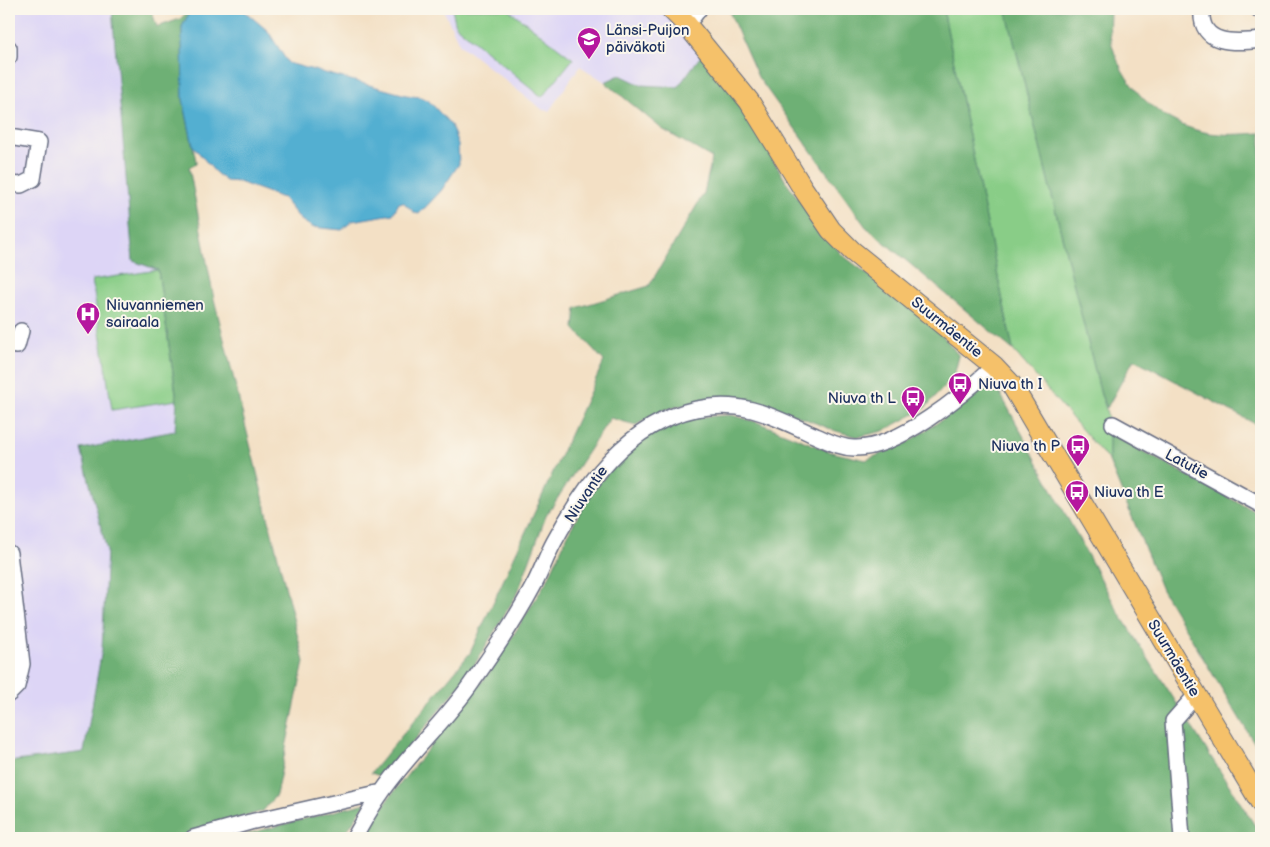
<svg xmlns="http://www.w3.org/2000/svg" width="1270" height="847" viewBox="0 0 1270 847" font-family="'Balsamiq Sans',sans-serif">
  <rect width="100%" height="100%" fill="#fbf7ec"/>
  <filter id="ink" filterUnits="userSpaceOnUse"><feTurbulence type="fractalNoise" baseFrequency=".02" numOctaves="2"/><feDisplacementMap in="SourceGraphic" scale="10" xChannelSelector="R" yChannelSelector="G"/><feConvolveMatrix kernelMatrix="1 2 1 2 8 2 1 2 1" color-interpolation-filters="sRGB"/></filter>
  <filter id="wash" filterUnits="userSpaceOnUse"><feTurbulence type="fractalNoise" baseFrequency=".0096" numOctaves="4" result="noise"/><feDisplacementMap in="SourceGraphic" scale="20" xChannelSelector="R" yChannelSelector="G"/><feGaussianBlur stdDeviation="1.12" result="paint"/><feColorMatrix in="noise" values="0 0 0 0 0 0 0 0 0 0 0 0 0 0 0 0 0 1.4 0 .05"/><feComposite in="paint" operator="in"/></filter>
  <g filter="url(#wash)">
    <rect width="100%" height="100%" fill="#f3e0c5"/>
    <path fill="#ddd5f6" d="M 9,9 L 112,9 L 158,270 L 177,400 L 175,431 L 81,450 L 107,551 L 102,649 L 84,753 L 9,762 Z
      M 443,9 L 656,9 L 684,27 L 702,54 L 678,87 L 641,85 L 620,75 L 605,82 L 580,66 L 549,111 L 543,110 L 460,45 Z"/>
    <path fill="#89cd87" stroke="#527e72" d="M 452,9 L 508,9 L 573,59 L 542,97 L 456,26 Z
      M 943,9 L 1006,9 L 1101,395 C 1111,417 1109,437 1109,461 L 1013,350 Z
      M 158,270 L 177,400 L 112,410 L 92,280 Z"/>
    <path fill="#6eb074" stroke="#447069" d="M 112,9 L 151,9 L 157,27 L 180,19 L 191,9 L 182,27 L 183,99 L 196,161 L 196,164 L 189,167 L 214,299 L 304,662 L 276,795 L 263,811 L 174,838 L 9,838 L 9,762 L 84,752 L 102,649 L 107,551 L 81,449 L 175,431 L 177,400 L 158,270 L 133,261 Z
      M 728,9 L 943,9 L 1013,350 L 866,227 L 758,77 Z
      M 1006,9 L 1110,9 C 1110,17 1109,27 1110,36 C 1119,83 1157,122 1204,132 C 1223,136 1242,134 1261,133 L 1261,427 L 1134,359 L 1107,408 L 1101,395 Z
      M 702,54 L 737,98 L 788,185 L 841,254 L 903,301 L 944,337 L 959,356 L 954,376 L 924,409 L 883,431 L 858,437 L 836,431 L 772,406 L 734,398 L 693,403 L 664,410 L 636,425 L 610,418 L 546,516 L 518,592 L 469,674 L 390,770 L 380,776 L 371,773 L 470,653 L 604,361 L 574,328 L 576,308 L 649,286 L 704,193 L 712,158 L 662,129 L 605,82 L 620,75 L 641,85 L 678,87 Z
      M 994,382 L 1119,613 L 1261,835 L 1261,838 L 364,838 L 388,799 L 493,668 L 549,577 L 569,532 L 592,491 L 617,461 L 643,439 L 672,423 L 701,417 L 731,415 L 757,422 L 831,452 L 866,460 L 905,444 L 955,411 Z
      M 1109,433 L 1261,515 L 1261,754 L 1162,590 L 1109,461 Z
      M 366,803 L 342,838 L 232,838 Z"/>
    <path fill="#53afd1" stroke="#376f98" d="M 191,9 L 242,9 L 268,31 L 288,63 L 406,95 L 420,97 L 428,100 L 451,125 L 458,145 L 459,164 L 441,191 L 419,214 L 415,213 L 403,202 L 399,203 L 393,214 L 352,221 L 342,230 L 312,227 L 301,220 L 283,198 L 239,182 L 226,181 L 215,172 L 193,146 L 183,99 L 182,38 L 182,27 Z"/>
  </g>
  <g filter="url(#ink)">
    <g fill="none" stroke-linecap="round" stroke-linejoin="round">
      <g stroke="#676d82" stroke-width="18">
        <path id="minor" d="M 1202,9 C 1199,46 1235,43 1261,40
          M 1258,9 L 1261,11
          M 687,25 L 699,9
          M 9,48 L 9,57
          M 9,137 L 39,142 L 33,179 L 21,185 L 9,184
          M 9,345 L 17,346 L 21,331
          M 1113,424 L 1261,505
          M 9,553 L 22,664 L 17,686 L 9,694
          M 193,838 L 250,822 L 382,792
          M 354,838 C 363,823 371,807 382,792 C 409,753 446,721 473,681 C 495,650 517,617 535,583 C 542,569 547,555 554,542 C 586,483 627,424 696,409 C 744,399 774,417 816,436 C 828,441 840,448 854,448 C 897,450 964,394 994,366
          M 1182,838 L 1173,721 L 1196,695"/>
      </g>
      <g stroke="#676d82" stroke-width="22">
        <path id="major" d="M 671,9 L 687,25 L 749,101 L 802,187 L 831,230 L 852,251 L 994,366 L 1011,384 L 1261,803"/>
      </g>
      <use href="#minor" stroke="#fff" stroke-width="15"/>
      <use href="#major" stroke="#f5c16b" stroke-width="20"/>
    </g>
  </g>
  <defs>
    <g id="school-pin" transform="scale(1.25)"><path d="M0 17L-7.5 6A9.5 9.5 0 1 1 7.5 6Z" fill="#b5179e" stroke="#fbf7ec"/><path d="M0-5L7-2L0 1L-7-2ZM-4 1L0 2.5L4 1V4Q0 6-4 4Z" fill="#fff"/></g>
    <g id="hospital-pin" transform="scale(1.25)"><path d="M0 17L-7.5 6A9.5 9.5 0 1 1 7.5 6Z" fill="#b5179e" stroke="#fbf7ec"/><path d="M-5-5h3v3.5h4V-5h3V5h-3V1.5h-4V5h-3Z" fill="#fff"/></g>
    <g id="bus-pin" transform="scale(1.25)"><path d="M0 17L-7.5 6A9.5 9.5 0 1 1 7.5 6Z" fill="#b5179e" stroke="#fbf7ec"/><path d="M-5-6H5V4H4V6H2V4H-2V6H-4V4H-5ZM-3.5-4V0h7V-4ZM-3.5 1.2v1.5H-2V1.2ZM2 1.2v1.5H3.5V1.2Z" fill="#fff"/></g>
  </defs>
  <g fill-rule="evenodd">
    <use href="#school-pin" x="589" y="39"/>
    <use href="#hospital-pin" x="88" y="314"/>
    <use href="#bus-pin" x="960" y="384"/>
    <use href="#bus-pin" x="913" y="398"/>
    <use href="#bus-pin" x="1078" y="446"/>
    <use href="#bus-pin" x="1077" y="492"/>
  </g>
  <g text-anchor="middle" stroke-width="4" stroke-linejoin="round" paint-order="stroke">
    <g font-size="15" fill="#1b2f5e" stroke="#fbf7ec" text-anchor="start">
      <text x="606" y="35">Länsi-Puijon<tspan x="606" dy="17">päiväkoti</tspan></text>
      <text x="106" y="310">Niuvanniemen<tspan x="106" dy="17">sairaala</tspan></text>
      <text x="978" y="389">Niuva th I</text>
      <text x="896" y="403" text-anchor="end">Niuva th L</text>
      <text x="1060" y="451" text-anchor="end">Niuva th P</text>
      <text x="1094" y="497">Niuva th E</text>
    </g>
    <g font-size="15" fill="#1b2f5e" stroke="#fbf7ec">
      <text transform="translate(947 327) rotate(39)" y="5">Suurmäentie</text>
      <text transform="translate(1187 464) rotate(28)" y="5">Latutie</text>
      <text transform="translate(586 494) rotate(-56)" y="5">Niuvantie</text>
      <text transform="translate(1174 658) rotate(59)" y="5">Suurmäentie</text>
    </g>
  </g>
  <rect width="1270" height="847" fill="none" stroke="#fbf7ec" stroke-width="30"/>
</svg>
